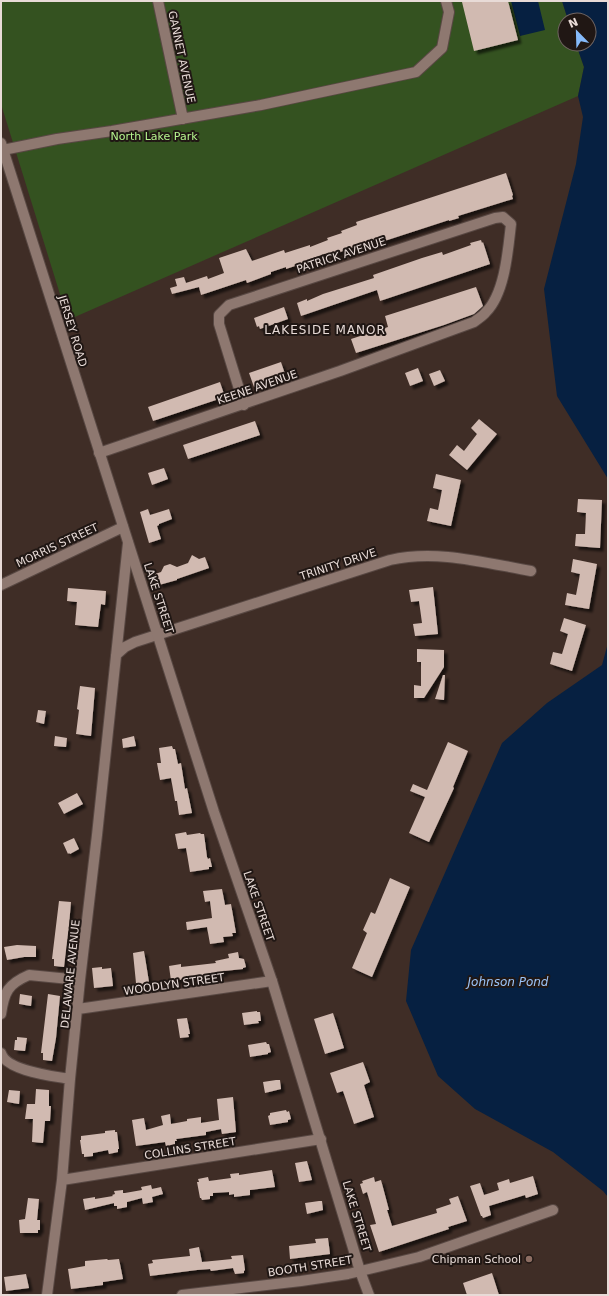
<svg xmlns="http://www.w3.org/2000/svg" width="609" height="1296" viewBox="0 0 609 1296" font-family="'DejaVu Sans',sans-serif">
  <defs>
    <filter id="shadow"><feDropShadow dx="3.5" dy="3.5" stdDeviation="1" flood-color="#0009"/></filter>
  </defs>
  <rect width="100%" height="100%" fill="#3f2d26"/>
  <path fill="#345220" d="M 1,1 L 562,1 L 568,20 L 565,20 L 565,44 L 576,44 L 584,67 L 578,96 L 68,320 L 1,104 Z"/>
  <path fill="#062041" d="M 511,1 L 538,1 L 545,30 L 520,36 Z
    M 562,1 L 608,1 L 608,479 L 557,396 L 544,289 L 576,164 L 583,117 L 578,96 L 584,67 L 576,44 L 589,44 L 589,20 L 568,20 Z
    M 608,643 L 608,1197 L 603,1191 L 553,1152 L 475,1109 L 438,1076 L 406,1001 L 411,950 L 502,743 L 547,703 L 602,665 Z"/>
  <path fill="#d1bab1" filter="url(#shadow)" d="M 467,1 L 508,1 L 518,40 L 474,51 L 462,2 Z
    M 506,173 L 513,195 L 512,196 L 513,199 L 458,216 L 459,218 L 449,221 L 449,220 L 366,247 L 366,245 L 347,252 L 346,250 L 329,256 L 328,253 L 324,254 L 310,259 L 310,261 L 286,269 L 286,267 L 271,272 L 271,274 L 247,283 L 246,280 L 201,295 L 199,287 L 172,294 L 170,288 L 177,286 L 175,279 L 184,277 L 186,283 L 207,276 L 208,279 L 224,273 L 219,258 L 246,249 L 252,261 L 278,252 L 284,250 L 285,253 L 310,245 L 310,247 L 328,240 L 327,238 L 342,233 L 341,231 L 357,225 L 356,222 Z
    M 481,240 L 482,243 L 483,242 L 490,264 L 380,301 L 377,290 L 301,316 L 297,303 L 307,299 L 307,301 L 323,294 L 374,278 L 373,275 L 422,258 L 442,252 L 443,255 L 471,245 L 470,243 Z
    M 476,287 L 483,306 L 474,314 L 444,325 L 356,353 L 351,339 L 388,327 L 385,316 Z
    M 284,307 L 288,319 L 260,329 L 259,326 L 257,327 L 254,318 Z
    M 281,362 L 286,377 L 254,387 L 249,373 Z
    M 418,368 L 423,381 L 410,386 L 405,373 Z
    M 440,370 L 445,381 L 434,386 L 429,374 Z
    M 220,382 L 225,397 L 153,421 L 148,407 Z
    M 479,419 L 497,434 L 467,470 L 449,455 L 457,445 L 464,451 L 477,434 L 471,428 Z
    M 255,421 L 260,435 L 188,459 L 183,445 Z
    M 164,468 L 168,479 L 152,485 L 148,473 Z
    M 436,474 L 461,480 L 451,526 L 427,521 L 430,508 L 438,510 L 442,490 L 433,488 Z
    M 578,499 L 602,500 L 600,548 L 575,546 L 576,534 L 585,534 L 586,513 L 577,512 Z
    M 148,509 L 150,515 L 169,509 L 172,519 L 159,524 L 159,525 L 157,526 L 161,539 L 149,543 L 140,512 Z
    M 192,555 L 199,559 L 205,557 L 209,568 L 177,579 L 177,580 L 159,585 L 155,574 L 161,572 L 164,566 L 170,564 L 177,567 L 188,563 Z
    M 573,559 L 597,564 L 589,609 L 565,605 L 567,593 L 576,595 L 580,574 L 571,572 Z
    M 433,587 L 438,634 L 415,636 L 413,624 L 422,623 L 419,601 L 411,602 L 409,590 Z
    M 68,588 L 106,591 L 105,605 L 101,604 L 98,627 L 75,625 L 77,602 L 67,601 Z
    M 564,618 L 586,625 L 572,671 L 550,664 L 553,652 L 562,654 L 568,634 L 560,631 Z
    M 417,649 L 444,650 L 444,667 L 424,698 L 414,698 L 414,685 L 421,686 L 421,662 L 417,662 Z
    M 443,675 L 445,675 L 444,700 L 435,699 Z
    M 80,686 L 95,688 L 91,736 L 76,734 L 79,710 L 77,709 Z
    M 38,710 L 46,711 L 44,724 L 36,722 Z
    M 55,736 L 67,738 L 66,747 L 54,746 Z
    M 134,736 L 136,746 L 123,748 L 122,739 Z
    M 448,742 L 468,751 L 453,787 L 454,788 L 429,842 L 409,833 L 425,797 L 410,791 L 413,784 L 427,790 Z
    M 172,746 L 173,749 L 175,749 L 178,764 L 181,763 L 185,789 L 187,788 L 192,813 L 179,815 L 177,801 L 175,801 L 171,778 L 160,780 L 157,763 L 161,763 L 159,748 Z
    M 77,793 L 83,804 L 64,814 L 58,803 Z
    M 186,832 L 187,835 L 200,833 L 201,834 L 204,834 L 207,857 L 208,859 L 210,858 L 212,867 L 209,867 L 209,869 L 190,872 L 186,848 L 178,849 L 175,834 Z
    M 74,838 L 79,849 L 70,854 L 69,853 L 68,854 L 63,843 Z
    M 390,878 L 410,887 L 372,977 L 352,968 L 367,933 L 363,930 L 371,912 L 375,914 Z
    M 222,889 L 225,905 L 231,904 L 236,933 L 232,933 L 233,936 L 223,937 L 224,942 L 210,944 L 207,927 L 187,930 L 186,922 L 212,918 L 210,901 L 205,902 L 203,891 Z
    M 59,901 L 71,902 L 69,925 L 64,967 L 54,966 L 54,959 L 52,959 Z
    M 17,945 L 36,946 L 36,957 L 24,957 L 7,960 L 4,947 Z
    M 144,951 L 149,982 L 147,982 L 147,985 L 138,986 L 138,983 L 136,983 L 133,953 Z
    M 238,952 L 239,958 L 244,959 L 246,967 L 243,968 L 243,969 L 224,971 L 224,973 L 208,976 L 171,981 L 169,966 L 181,964 L 181,967 L 216,963 L 215,961 L 229,958 L 228,954 Z
    M 102,967 L 102,969 L 111,968 L 113,986 L 94,988 L 92,968 Z
    M 20,994 L 32,996 L 31,1006 L 19,1004 Z
    M 48,994 L 60,996 L 56,1038 L 52,1061 L 43,1060 L 43,1053 L 41,1053 Z
    M 257,1011 L 257,1012 L 260,1012 L 261,1021 L 258,1021 L 259,1023 L 244,1025 L 242,1013 Z
    M 333,1013 L 344,1048 L 325,1054 L 314,1019 Z
    M 187,1018 L 190,1034 L 188,1034 L 189,1037 L 180,1038 L 177,1019 Z
    M 17,1037 L 27,1038 L 25,1051 L 14,1050 L 15,1040 L 17,1040 Z
    M 266,1042 L 267,1044 L 269,1044 L 271,1052 L 268,1053 L 268,1054 L 250,1057 L 248,1045 Z
    M 363,1062 L 370,1082 L 364,1085 L 374,1117 L 354,1124 L 343,1091 L 337,1093 L 330,1073 Z
    M 276,1080 L 280,1080 L 281,1089 L 265,1093 L 263,1082 Z
    M 36,1089 L 49,1090 L 49,1106 L 51,1106 L 50,1121 L 45,1121 L 43,1143 L 32,1142 L 33,1119 L 25,1119 L 27,1104 L 35,1104 Z
    M 9,1090 L 20,1091 L 19,1104 L 7,1102 Z
    M 233,1097 L 236,1132 L 222,1134 L 221,1129 L 206,1132 L 206,1135 L 176,1139 L 177,1141 L 175,1141 L 175,1144 L 166,1146 L 165,1142 L 136,1146 L 132,1120 L 144,1118 L 146,1130 L 163,1125 L 161,1116 L 170,1114 L 171,1124 L 187,1121 L 187,1119 L 201,1117 L 201,1123 L 219,1120 L 217,1099 Z
    M 286,1110 L 287,1112 L 289,1111 L 291,1119 L 288,1120 L 288,1122 L 270,1125 L 268,1116 L 270,1115 L 270,1113 Z
    M 115,1130 L 115,1132 L 117,1132 L 119,1149 L 118,1149 L 118,1152 L 109,1154 L 108,1150 L 93,1153 L 93,1156 L 84,1157 L 84,1154 L 82,1154 L 80,1140 L 81,1140 L 81,1136 L 105,1133 L 105,1131 Z
    M 307,1161 L 312,1180 L 299,1182 L 295,1163 Z
    M 272,1170 L 275,1187 L 250,1190 L 250,1195 L 234,1197 L 234,1194 L 229,1195 L 229,1192 L 213,1193 L 213,1196 L 210,1196 L 210,1199 L 202,1200 L 201,1198 L 200,1198 L 197,1182 L 199,1182 L 198,1179 L 208,1177 L 209,1181 L 231,1178 L 230,1174 L 239,1173 L 239,1175 Z
    M 533,1176 L 538,1194 L 526,1198 L 525,1195 L 489,1206 L 491,1215 L 483,1218 L 482,1216 L 481,1216 L 470,1186 L 480,1183 L 484,1195 L 499,1190 L 497,1183 L 509,1179 L 510,1183 Z
    M 374,1177 L 375,1182 L 381,1180 L 389,1210 L 387,1210 L 392,1226 L 437,1213 L 436,1209 L 451,1204 L 449,1199 L 458,1196 L 467,1221 L 448,1227 L 449,1229 L 379,1252 L 370,1225 L 376,1224 L 367,1192 L 363,1194 L 360,1184 L 363,1183 L 362,1181 Z
    M 151,1185 L 152,1189 L 161,1187 L 163,1194 L 152,1197 L 153,1202 L 143,1204 L 142,1198 L 127,1202 L 127,1207 L 117,1209 L 117,1206 L 114,1206 L 114,1203 L 85,1210 L 83,1199 L 95,1197 L 95,1199 L 113,1196 L 112,1195 L 115,1194 L 114,1191 L 123,1190 L 123,1193 L 125,1193 L 142,1190 L 141,1187 Z
    M 28,1198 L 39,1199 L 37,1220 L 40,1220 L 40,1230 L 38,1230 L 38,1233 L 20,1233 L 19,1220 L 25,1219 Z
    M 319,1201 L 322,1201 L 323,1210 L 307,1214 L 305,1203 Z
    M 328,1238 L 330,1254 L 290,1259 L 289,1246 L 316,1243 L 315,1239 Z
    M 199,1247 L 202,1262 L 232,1259 L 231,1256 L 243,1255 L 245,1270 L 244,1271 L 244,1273 L 235,1274 L 233,1268 L 211,1271 L 210,1269 L 197,1270 L 150,1276 L 148,1264 L 153,1263 L 152,1260 L 190,1256 L 189,1249 Z
    M 107,1259 L 108,1260 L 119,1259 L 123,1279 L 103,1282 L 103,1285 L 71,1289 L 68,1269 L 85,1266 L 85,1261 Z
    M 492,1273 L 499,1295 L 467,1295 L 463,1283 Z
    M 26,1274 L 29,1288 L 6,1291 L 4,1277 Z"/>
  <g fill="none" stroke-linecap="round" stroke-linejoin="round">
    <g stroke="#584843" stroke-width="12">
      <path id="minor" d="M 158,1 L 183,119
        M 3,150 L 57,139 L 112,131 L 261,105 L 416,72 L 442,48 L 449,12 L 446,1
        M 99,453 L 340,371 L 474,322 C 478,319 483,316 486,312 C 505,293 508,250 511,224 L 503,217 L 495,218 L 229,305 L 219,315 L 219,324 L 244,405
        M 1,585 L 123,527
        M 116,655 L 125,647 L 135,642 L 390,560 C 437,549 485,563 531,571
        M 78,1009 L 272,981
        M 1,1014 C 4,992 8,984 29,975 L 80,980
        M 1,1053 C 6,1071 54,1076 70,1079
        M 62,1180 L 321,1139
        M 47,1295 L 62,1180 L 70,1079 L 80,980 L 97,835 L 128,543
        M 182,1295 L 301,1281 L 348,1274 L 419,1257 L 553,1210"/>
    </g>
    <g stroke="#584843" stroke-width="12">
      <path id="tertiary" d="M 1,143 L 214,812 L 272,981 L 360,1271 L 369,1295"/>
    </g>
    <use href="#minor" stroke="#8e7870" stroke-width="10"/>
    <use href="#tertiary" stroke="#8e7870" stroke-width="10"/>
  </g>
  <circle fill="#8d6e63" stroke="#201714" stroke-width="1.5" cx="529" cy="1259" r="4"/>
  <g text-anchor="middle" stroke-width="4" stroke-linejoin="round" paint-order="stroke">
    <g font-size="11" fill="#e8dbd7" stroke="#201714">
      <text transform="translate(182 57) rotate(78)" y="4">GANNET AVENUE</text>
      <text transform="translate(341 255) rotate(-18)" y="4">PATRICK AVENUE</text>
      <text transform="translate(73 331) rotate(73)" y="4">JERSEY ROAD</text>
      <text transform="translate(257 387) rotate(-19)" y="4">KEENE AVENUE</text>
      <text transform="translate(57 545) rotate(-25)" y="4">MORRIS STREET</text>
      <text transform="translate(338 564) rotate(-18)" y="4">TRINITY DRIVE</text>
      <text transform="translate(159 598) rotate(72)" y="4">LAKE STREET</text>
      <text transform="translate(259 906) rotate(71)" y="4">LAKE STREET</text>
      <text transform="translate(70 974) rotate(-84)" y="4">DELAWARE AVENUE</text>
      <text transform="translate(174 984) rotate(-8)" y="4">WOODLYN STREET</text>
      <text transform="translate(190 1148) rotate(-9)" y="4">COLLINS STREET</text>
      <text transform="translate(357 1216) rotate(73)" y="4">LAKE STREET</text>
      <text transform="translate(310 1266) rotate(-9)" y="4">BOOTH STREET</text>
    </g>
    <g font-size="11" fill="#b5f48e" stroke="#201714">
      <text x="154" y="140">North Lake Park</text>
    </g>
    <g font-size="11" fill="#e8dbd7" stroke="#201714" text-anchor="end">
      <text x="521" y="1263">Chipman School</text>
    </g>
    <g font-size="12" letter-spacing="1" fill="#e8dbd7" stroke="#201714">
      <text x="325" y="334">LAKESIDE MANOR</text>
    </g>
    <g font-size="12" font-style="italic" fill="#9bc4f9" stroke="#201714">
      <text x="508" y="986">Johnson Pond</text>
    </g>
  </g>
  <rect width="609" height="1296" fill="none" stroke="#e8dbd7" stroke-width="4"/>
  <g transform="translate(577 32) rotate(337)"><circle r="19" fill="#201714" stroke="#706562"/>
  <path d="M0-3L7 15L0 10L-7 15Z" fill="#86bbfb"/>
  <text y="-6" font-size="11" font-weight="bold" text-anchor="middle" fill="#e8dbd7">N</text>
  </g>
</svg>
